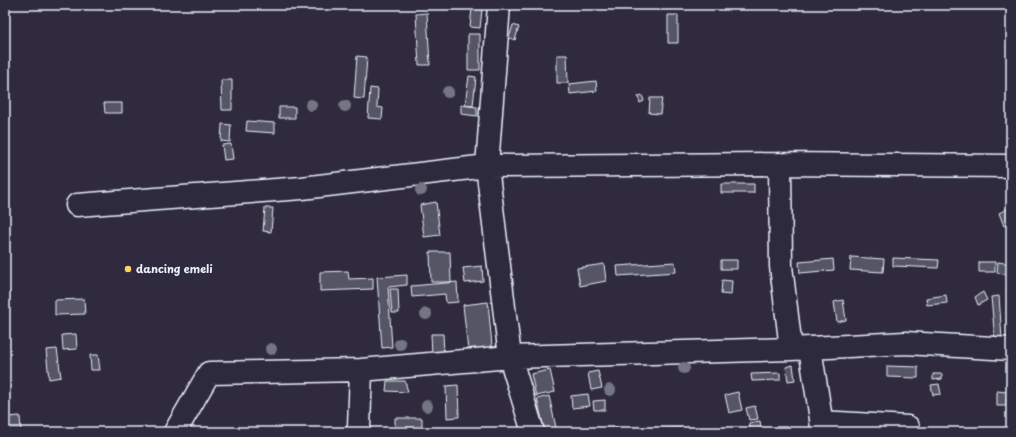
<svg xmlns="http://www.w3.org/2000/svg" width="1016" height="437" viewBox="0 0 1016 437" font-family="'Playpen Sans',sans-serif">
  <rect width="100%" height="100%" fill="#2f2a3d"/>
  <filter id="ink" filterUnits="userSpaceOnUse"><feTurbulence type="fractalNoise" baseFrequency=".025" numOctaves="2"/><feDisplacementMap in="SourceGraphic" scale="8" xChannelSelector="R" yChannelSelector="G"/><feConvolveMatrix kernelMatrix="1 2 1 2 8 2 1 2 1" color-interpolation-filters="sRGB"/></filter>
  <g filter="url(#ink)">
    <path fill="#575565" stroke="#e8f1f8" d="M 472,8 L 482,10 L 480,28 L 470,27 Z
      M 427,13 L 430,65 L 419,65 L 416,14 Z
      M 668,15 L 678,15 L 678,43 L 668,43 Z
      M 513,25 L 519,27 L 515,40 L 509,38 Z
      M 468,34 L 480,34 L 480,70 L 468,70 Z
      M 557,55 L 567,55 L 568,83 L 557,83 Z
      M 357,56 L 367,57 L 364,99 L 354,98 Z
      M 469,76 L 476,77 L 473,106 L 465,105 Z
      M 221,80 L 232,80 L 232,110 L 222,110 Z
      M 596,81 L 597,91 L 570,94 L 569,84 Z
      M 370,88 L 378,89 L 377,107 L 383,108 L 382,119 L 368,118 Z
      M 642,95 L 644,101 L 640,103 L 638,97 Z
      M 650,98 L 662,98 L 660,114 L 649,113 Z
      M 104,103 L 122,103 L 122,113 L 105,113 Z
      M 461,105 L 477,107 L 477,116 L 461,114 Z
      M 279,107 L 295,107 L 295,118 L 279,118 Z
      M 247,121 L 275,123 L 275,133 L 246,131 Z
      M 222,124 L 231,125 L 230,142 L 221,141 Z
      M 231,144 L 233,159 L 224,160 L 222,145 Z
      M 721,184 L 754,184 L 754,193 L 721,193 Z
      M 436,202 L 440,235 L 424,237 L 420,205 Z
      M 1011,207 L 1011,223 L 1004,226 L 999,213 Z
      M 265,208 L 273,208 L 271,232 L 263,231 Z
      M 430,252 L 450,252 L 451,282 L 431,282 Z
      M 851,257 L 884,259 L 883,272 L 850,270 Z
      M 893,258 L 939,260 L 938,268 L 893,266 Z
      M 833,259 L 834,270 L 800,273 L 799,262 Z
      M 721,260 L 737,260 L 737,269 L 721,269 Z
      M 675,262 L 676,272 L 618,276 L 617,266 Z
      M 979,262 L 995,262 L 995,272 L 979,272 Z
      M 998,262 L 1011,264 L 1011,275 L 997,273 Z
      M 604,264 L 606,281 L 580,286 L 577,268 Z
      M 482,266 L 483,281 L 465,283 L 463,268 Z
      M 348,271 L 349,279 L 373,278 L 373,289 L 320,291 L 320,272 Z
      M 407,275 L 407,285 L 388,287 L 392,347 L 382,348 L 377,277 Z
      M 722,280 L 732,281 L 731,295 L 721,294 Z
      M 457,282 L 458,302 L 446,303 L 445,294 L 412,297 L 411,286 Z
      M 390,289 L 398,289 L 399,313 L 392,313 Z
      M 5,292 L 9,292 L 9,305 L 5,305 Z
      M 983,292 L 987,300 L 978,305 L 975,297 Z
      M 946,295 L 947,303 L 927,305 L 926,298 Z
      M 999,296 L 1002,339 L 995,340 L 991,297 Z
      M 84,299 L 85,314 L 55,315 L 55,300 Z
      M 843,300 L 846,320 L 837,322 L 834,302 Z
      M 488,302 L 493,357 L 469,360 L 463,305 Z
      M 76,334 L 77,349 L 63,350 L 62,335 Z
      M 431,334 L 443,334 L 444,354 L 432,355 Z
      M 57,349 L 61,377 L 49,379 L 46,350 Z
      M 90,355 L 98,355 L 100,370 L 91,370 Z
      M 793,365 L 795,380 L 788,381 L 786,367 Z
      M 887,366 L 918,367 L 918,378 L 887,377 Z
      M 550,370 L 555,392 L 536,396 L 531,374 Z
      M 598,371 L 602,388 L 591,390 L 588,373 Z
      M 780,373 L 780,380 L 752,381 L 751,374 Z
      M 933,374 L 942,374 L 942,379 L 933,380 Z
      M 387,381 L 405,381 L 408,392 L 386,391 Z
      M 939,384 L 941,394 L 933,395 L 931,385 Z
      M 458,385 L 459,417 L 447,418 L 446,386 Z
      M 997,391 L 1007,392 L 1006,406 L 997,406 Z
      M 738,392 L 742,410 L 729,413 L 725,395 Z
      M 588,394 L 590,406 L 572,408 L 571,396 Z
      M 549,396 L 557,432 L 545,432 L 537,399 Z
      M 605,400 L 605,410 L 594,410 L 593,401 Z
      M 755,406 L 758,419 L 749,420 L 746,408 Z
      M 20,416 L 21,432 L 8,432 L 7,417 Z
      M 395,418 L 422,418 L 422,432 L 395,432 Z
      M 760,421 L 762,432 L 751,432 L 749,423 Z
      M 631,427 L 643,427 L 643,432 L 631,432 Z
      M 617,428 L 617,432 L 603,432 L 603,429 Z
      M 680,428 L 680,432 L 652,432 L 651,429 Z"/>
    <g fill="none" stroke-linecap="round" stroke-linejoin="round">
      <g stroke="#e8f1f8" stroke-width="25">
        <path id="minor" d="M 499,5 L 487,166 L 510,357 L 533,432
          M 780,164 L 781,266 L 791,349
          M 77,205 L 302,188 L 487,166 L 780,164 L 1011,166
          M 810,348 L 823,432
          M 821,422 L 908,427 L 909,432
          M 175,432 L 209,373 L 361,370 L 510,357 L 791,349 L 905,343 L 1011,349
          M 357,432 L 359,428 L 361,370"/>
      </g>
      <use href="#minor" stroke="#2f2a3d" stroke-width="22"/>
    </g>
    <g fill="#757684">
      <circle cx="448" cy="92" r="6"/>
      <circle cx="311" cy="105" r="6"/>
      <circle cx="345" cy="106" r="6"/>
      <circle cx="421" cy="190" r="6"/>
      <circle cx="426" cy="314" r="6"/>
      <circle cx="400" cy="344" r="6"/>
      <circle cx="271" cy="349" r="6"/>
      <circle cx="684" cy="368" r="6"/>
      <circle cx="610" cy="390" r="6"/>
      <circle cx="427" cy="406" r="6"/>
    </g>
  </g>
  <circle fill="#ffd166" stroke="#2f2a3d" stroke-width="1.5" cx="128" cy="269" r="4"/>
  <g text-anchor="middle" stroke-width="3" stroke-linejoin="round" paint-order="stroke">
    <g font-size="11" font-weight="bold" fill="#e8f1f8" stroke="#2f2a3d" text-anchor="start">
      <text x="136" y="273">dancing emeli</text>
    </g>
  </g>
  <rect width="1016" height="437" fill="none" stroke="#2f2a3d" stroke-width="20"/>
  <rect x="10" y="10" width="996" height="417" fill="none" stroke="#e8f1f8" stroke-width="1.5" filter="url(#ink)"/>
</svg>
